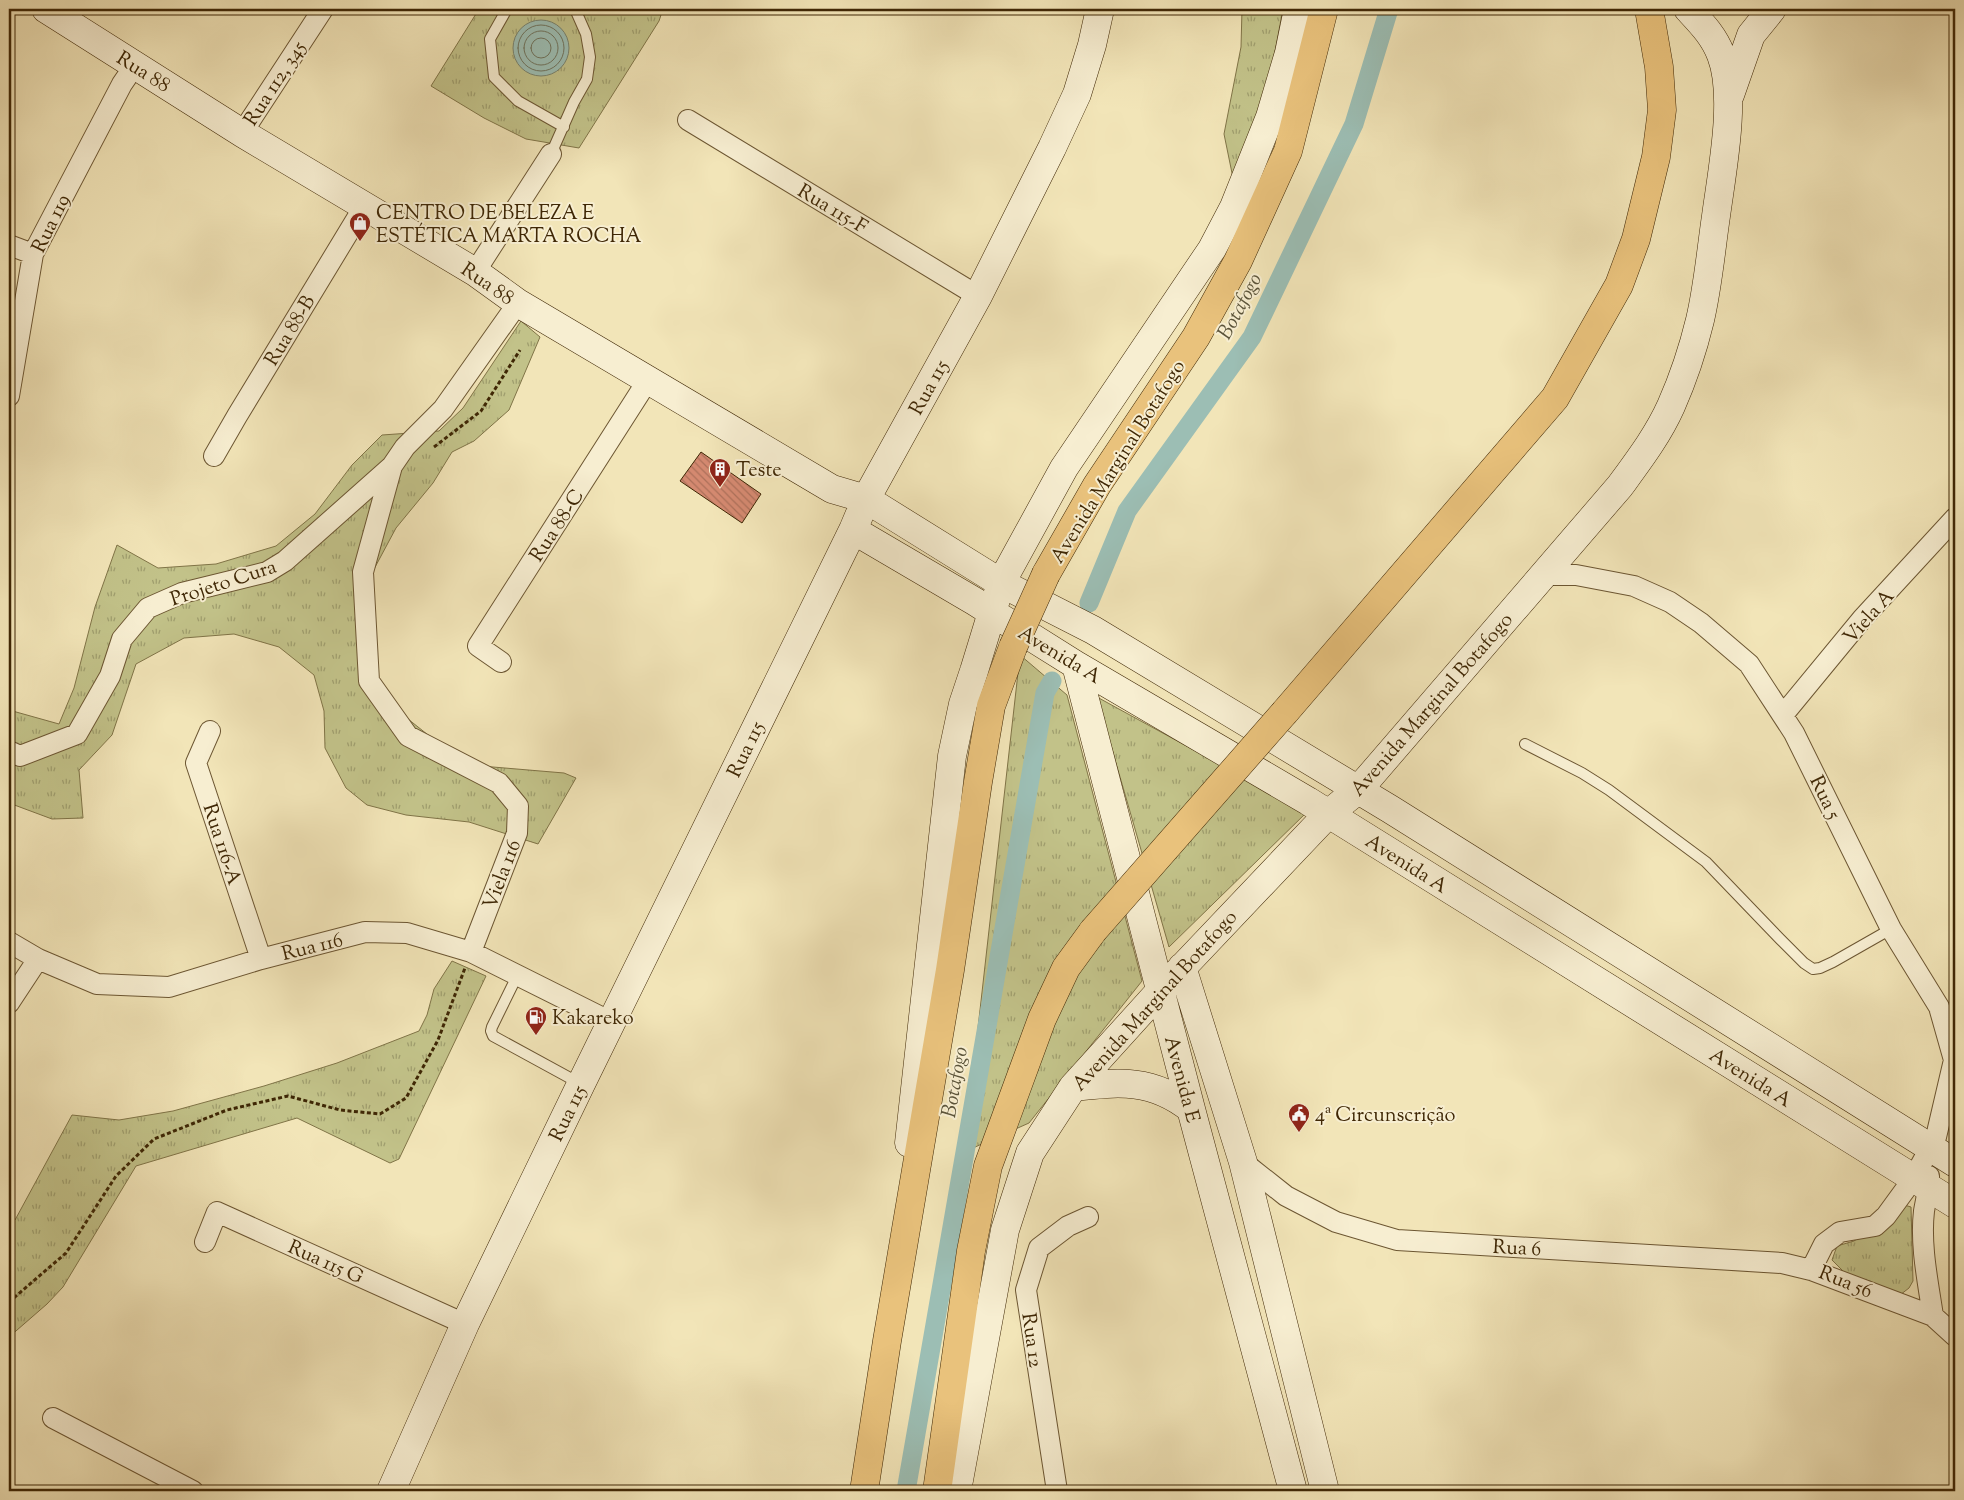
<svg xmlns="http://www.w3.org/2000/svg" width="1964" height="1500" viewBox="0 0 1964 1500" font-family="'Sorts Mill Goudy',serif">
  <defs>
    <pattern id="park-tufts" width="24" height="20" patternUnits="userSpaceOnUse" patternTransform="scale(1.25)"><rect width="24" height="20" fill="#c2c289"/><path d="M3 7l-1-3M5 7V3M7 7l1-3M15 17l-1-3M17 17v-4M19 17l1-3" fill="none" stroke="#9f9e6e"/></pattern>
    <pattern id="building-back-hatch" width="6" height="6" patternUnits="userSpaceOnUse" patternTransform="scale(1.25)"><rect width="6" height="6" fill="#d48970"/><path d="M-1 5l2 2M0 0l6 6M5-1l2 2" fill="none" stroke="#ad705a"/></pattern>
  </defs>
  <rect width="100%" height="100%" fill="#f2e5b8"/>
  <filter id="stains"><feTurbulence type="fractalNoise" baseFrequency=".004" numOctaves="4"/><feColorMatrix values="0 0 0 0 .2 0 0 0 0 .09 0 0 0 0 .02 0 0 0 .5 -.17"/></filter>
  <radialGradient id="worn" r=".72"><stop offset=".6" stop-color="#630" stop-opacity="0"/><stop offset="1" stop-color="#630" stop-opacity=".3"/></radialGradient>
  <path fill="url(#park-tufts)" stroke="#807447" d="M 479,9 L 663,9 L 659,21 L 579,148 L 526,139 L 484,118 L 431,86 Z
    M 1242,9 L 1283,9 L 1271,72 L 1253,128 L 1233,178 L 1224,134 L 1241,47 Z
    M 521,321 L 540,337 L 509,410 L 474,441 L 452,452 L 433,483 L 396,528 L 373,571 L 365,626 L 379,696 L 447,750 L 481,766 L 564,773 L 576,778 L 538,844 L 469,822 L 406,815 L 367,805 L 346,788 L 325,748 L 324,711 L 314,675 L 279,647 L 234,634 L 184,638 L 136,664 L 112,735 L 79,770 L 83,818 L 52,819 L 9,803 L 9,710 L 59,724 L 74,688 L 95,607 L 117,545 L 158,568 L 216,564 L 276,546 L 315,514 L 352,465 L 382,435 L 439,431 L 463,408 Z
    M 1020,655 L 1067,695 L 1142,981 L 1029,1123 L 964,1152 Z
    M 1097,697 L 1307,812 L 1169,947 Z
    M 452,961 L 486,976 L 399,1159 L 390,1163 L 297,1118 L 136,1166 L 63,1287 L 47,1304 L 9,1337 L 9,1223 L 15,1220 L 72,1115 L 119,1120 L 173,1111 L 264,1086 L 337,1063 L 419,1031 L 427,1015 L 434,989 Z
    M 1901,1204 L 1911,1207 L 1913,1281 L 1909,1288 L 1900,1295 L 1844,1272 L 1832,1260 L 1837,1246 L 1854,1241 L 1860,1237 Z"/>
  <path fill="#9cbeb4" stroke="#77826e" d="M513 48a28 28 0 1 1 56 0a28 28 0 1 1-56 0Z"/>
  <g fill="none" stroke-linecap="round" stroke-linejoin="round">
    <path stroke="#6e725c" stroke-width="1" d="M518 48a23 23 0 1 1 46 0a23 23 0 1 1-46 0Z
      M524 48a17 17 0 1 1 34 0a17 17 0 1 1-34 0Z
      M531 48a10 10 0 1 1 20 0a10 10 0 1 1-20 0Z"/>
    <path stroke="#9cbeb4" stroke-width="19" d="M 1089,603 L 1127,511 L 1252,337 L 1354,124 L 1389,9
      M 906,1491 L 1045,693 L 1052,681"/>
  </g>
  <path fill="url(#building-back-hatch)" stroke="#3f2705" d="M 701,452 L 761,494 L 742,523 L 680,481 Z"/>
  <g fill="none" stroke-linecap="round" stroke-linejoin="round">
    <g stroke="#6c5632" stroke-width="12">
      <path id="lane" d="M 507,9 L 490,39 L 494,77 L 518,101 L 564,127
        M 551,154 L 574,102 L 587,79 L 590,57 L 586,34 L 575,9
        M 1525,744 L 1582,773 L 1609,790 L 1706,862 L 1780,939 L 1804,963 L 1813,969 L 1820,968 L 1833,962 L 1891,929
        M 517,976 L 492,1027 L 491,1031 L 493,1036 L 581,1084"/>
    </g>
    <g stroke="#6c5632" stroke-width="22">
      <path id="street" d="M 688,120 L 978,296
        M 242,133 L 323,9
        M 9,245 L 33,254
        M 475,272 L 551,154
        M 9,396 L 33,254 L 122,84 L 135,65
        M 214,456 L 237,416 L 365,205
        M 392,466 L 363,572 L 369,681 L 408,736 L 499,783 L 518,806 L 517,833 L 471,952
        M 1544,575 L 1576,575 L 1634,586 L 1670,602 L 1701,623 L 1749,664 L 1794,733 L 1891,929 L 1939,1007 L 1954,1060 L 1936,1137 L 1913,1179 L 1886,1216 L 1875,1226 L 1840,1232 L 1824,1244 L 1811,1270
        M 501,662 L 478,646 L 648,380
        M 1783,715 L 1862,619 L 1955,518
        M 210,731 L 196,763 L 261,959
        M 9,751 L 20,756 L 77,734 L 110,676 L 122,639 L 148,608 L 182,593 L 267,572 L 285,561 L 392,466 L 405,447 L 443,409 L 518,303
        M 9,942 L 38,959 L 97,984 L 169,987 L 261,959 L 365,932 L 407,933 L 471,952 L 611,1022
        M 9,1003 L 38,959
        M 1243,1162 L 1286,1196 L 1336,1222 L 1397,1240 L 1782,1263 L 1811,1270 L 1933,1316 L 1955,1336
        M 1929,1176 C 1929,1189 1926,1199 1924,1211 C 1920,1245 1928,1282 1933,1316
        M 205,1242 L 217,1212 L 465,1324
        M 53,1418 L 193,1491
        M 1057,1491 L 1026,1290 L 1039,1248 L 1068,1226 L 1088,1217"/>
    </g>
    <g stroke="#3f2705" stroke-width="29">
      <path id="secondary" d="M 46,9 L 242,133 L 475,272 L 518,303 L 832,489 L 866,499 L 1001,583 L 1093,630 L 1390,809 L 1955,1163
        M 1730,95 L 1751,35 L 1772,9
        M 853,530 L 974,601 L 1076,665 L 1308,801 L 1955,1204
        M 1076,665 L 1191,1109 L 1293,1491
        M 1182,967 L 1243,1162 L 1325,1491
        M 1073,1087 C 1119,1082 1152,1078 1191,1109
        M 909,1143 L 952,756 L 963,704 L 974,671 L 1001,583 L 1064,468 L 1212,249 L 1234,207 L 1270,117 L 1289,53 L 1298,9
        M 391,1491 L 465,1324 L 581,1084 L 853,530 L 866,499 L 978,296 L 1052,148 L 1077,94 L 1092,45 L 1100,9
        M 957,1491 L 1005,1230 L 1030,1153 L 1073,1087 L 1160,991 L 1328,814 L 1359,789 L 1620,486 C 1639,460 1658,435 1671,406 C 1683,379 1693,349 1700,320 C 1708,286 1711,250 1716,216 C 1722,171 1737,96 1721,55 C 1714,36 1701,23 1688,9"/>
    </g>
    <g stroke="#3f2705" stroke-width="29">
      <path id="primary" d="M 1046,574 L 1097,485 L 1196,337 L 1238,261 L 1288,151 L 1324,9
        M 1285,712 L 1555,398 L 1619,285 L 1636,239 L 1656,157 L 1662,110 L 1659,67 L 1649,9
        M 864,1491 L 887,1341 L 950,970 L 978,782 L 991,706 L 1013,647
        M 937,1491 L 971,1251 L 988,1166 L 1042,1019 L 1066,968 L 1093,931"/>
    </g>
    <path stroke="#3f2705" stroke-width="3" stroke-dasharray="4 2.5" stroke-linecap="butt" d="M 434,447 L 481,411 L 520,350
      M 9,1302 L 66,1253 L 116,1176 L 154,1139 L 227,1110 L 288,1096 L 340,1110 L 380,1114 L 406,1098 L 438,1040 L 465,968"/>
    <use href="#lane" stroke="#f7eed1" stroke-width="10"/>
    <use href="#street" stroke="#f7eed1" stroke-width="20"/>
    <use href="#secondary" stroke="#f7eed1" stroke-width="28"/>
    <use href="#primary" stroke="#e9c27c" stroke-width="28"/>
    <g stroke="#3f2705" stroke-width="29" stroke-linecap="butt">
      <path id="primary-bridge" d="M 1013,647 L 1046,574
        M 1093,931 L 1285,712"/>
    </g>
    <use href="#primary-bridge" stroke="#e9c27c" stroke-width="28"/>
  </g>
  <defs>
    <g id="shop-pin" transform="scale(1.125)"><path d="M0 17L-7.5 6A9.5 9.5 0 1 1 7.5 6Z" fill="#8f2418" stroke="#f7eed1"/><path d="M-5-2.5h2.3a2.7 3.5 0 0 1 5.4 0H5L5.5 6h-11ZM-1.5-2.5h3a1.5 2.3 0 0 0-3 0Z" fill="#fff"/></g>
    <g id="building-pin" transform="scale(1.125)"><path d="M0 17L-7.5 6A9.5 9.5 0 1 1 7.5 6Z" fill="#8f2418" stroke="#f7eed1"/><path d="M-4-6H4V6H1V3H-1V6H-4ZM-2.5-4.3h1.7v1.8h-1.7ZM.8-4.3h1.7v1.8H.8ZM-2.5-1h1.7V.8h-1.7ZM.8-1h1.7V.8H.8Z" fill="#fff"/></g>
    <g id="fuel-pin" transform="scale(1.125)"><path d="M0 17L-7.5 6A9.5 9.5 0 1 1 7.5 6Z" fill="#8f2418" stroke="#f7eed1"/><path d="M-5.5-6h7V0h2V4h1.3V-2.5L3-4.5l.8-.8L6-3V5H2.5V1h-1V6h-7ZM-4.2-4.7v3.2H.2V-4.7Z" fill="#fff"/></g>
    <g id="civic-pin" transform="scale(1.125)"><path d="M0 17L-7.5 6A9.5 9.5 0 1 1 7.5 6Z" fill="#8f2418" stroke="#f7eed1"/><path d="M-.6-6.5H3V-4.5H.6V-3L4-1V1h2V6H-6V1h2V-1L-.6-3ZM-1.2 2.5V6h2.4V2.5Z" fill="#fff"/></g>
  </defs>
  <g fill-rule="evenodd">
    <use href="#shop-pin" x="360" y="223"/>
    <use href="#building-pin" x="720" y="469"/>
    <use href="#fuel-pin" x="536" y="1017"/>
    <use href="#civic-pin" x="1299" y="1114"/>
  </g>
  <g text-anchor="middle" stroke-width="4" stroke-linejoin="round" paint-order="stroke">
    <g font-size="20" fill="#3f2705" stroke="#f7eed1">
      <text transform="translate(144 71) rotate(32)" y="7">Rua 88</text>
      <text transform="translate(274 83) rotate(-57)" y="7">Rua 112, 345</text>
      <text transform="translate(833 208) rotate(31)" y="7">Rua 115-F</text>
      <text transform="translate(50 223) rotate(-64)" y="7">Rua 119</text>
      <text transform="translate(488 283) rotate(34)" y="7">Rua 88</text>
      <text transform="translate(289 330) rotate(-59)" y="7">Rua 88-B</text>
      <text transform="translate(928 387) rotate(-61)" y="7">Rua 115</text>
      <text transform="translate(1117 461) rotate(-58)" y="7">Avenida Marginal Botafogo</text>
      <text transform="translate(556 525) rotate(-57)" y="7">Rua 88-C</text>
      <text transform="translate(223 582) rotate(-18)" y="7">Projeto Cura</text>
      <text transform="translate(1868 616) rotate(-48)" y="7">Viela A</text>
      <text transform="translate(1060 654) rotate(31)" y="7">Avenida A</text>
      <text transform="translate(1431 704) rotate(-49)" y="7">Avenida Marginal Botafogo</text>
      <text transform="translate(745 749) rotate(-64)" y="7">Rua 115</text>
      <text transform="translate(1826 797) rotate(64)" y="7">Rua 5</text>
      <text transform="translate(223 844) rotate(72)" y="7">Rua 116-A</text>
      <text transform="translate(1407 863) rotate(32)" y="7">Avenida A</text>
      <text transform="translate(501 874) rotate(-69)" y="7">Viela 116</text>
      <text transform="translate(312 946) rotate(-14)" y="7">Rua 116</text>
      <text transform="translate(1154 1000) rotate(-48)" y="7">Avenida Marginal Botafogo</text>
      <text transform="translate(1751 1077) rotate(32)" y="7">Avenida A</text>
      <text transform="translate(1183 1079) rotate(75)" y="7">Avenida E</text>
      <text transform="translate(567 1113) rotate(-64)" y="7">Rua 115</text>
      <text transform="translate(1517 1247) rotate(3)" y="7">Rua 6</text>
      <text transform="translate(326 1261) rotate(24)" y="7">Rua 115 G</text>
      <text transform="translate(1846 1281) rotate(22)" y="7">Rua 56</text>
      <text transform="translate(1033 1340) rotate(82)" y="7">Rua 12</text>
    </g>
    <g font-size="20" fill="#3f2705" stroke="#f7eed1" text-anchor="start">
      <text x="376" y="219">CENTRO DE BELEZA E<tspan x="376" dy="23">ESTÉTICA MARTA ROCHA</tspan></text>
      <text x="736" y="476">Teste</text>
      <text x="552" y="1024">Kakareko</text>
      <text x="1315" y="1121">4ª Circunscrição</text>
    </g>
    <g font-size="21" font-style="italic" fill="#5b543a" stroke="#f7eed1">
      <text transform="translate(1239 306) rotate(-62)" y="7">Botafogo</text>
      <text transform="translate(954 1082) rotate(-80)" y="7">Botafogo</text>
    </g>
  </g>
  <rect width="1964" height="1500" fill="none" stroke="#f2e5b8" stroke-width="30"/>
  <rect x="10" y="10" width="1944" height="1480" fill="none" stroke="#3f2705" stroke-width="2.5"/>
  <rect x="15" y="15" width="1934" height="1470" fill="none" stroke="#3f2705"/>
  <rect width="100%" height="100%" filter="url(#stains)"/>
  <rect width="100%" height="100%" fill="url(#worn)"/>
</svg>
